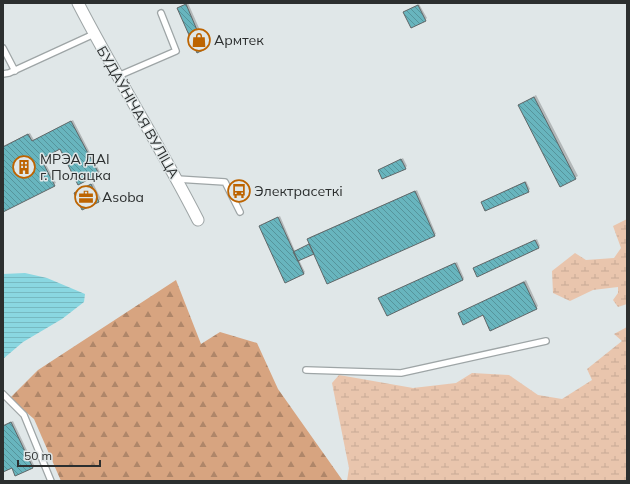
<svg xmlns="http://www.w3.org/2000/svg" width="630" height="484" viewBox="0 0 630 484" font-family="Mulish,sans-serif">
  <defs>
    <pattern id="forest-firs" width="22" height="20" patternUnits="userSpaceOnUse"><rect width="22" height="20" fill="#d7a480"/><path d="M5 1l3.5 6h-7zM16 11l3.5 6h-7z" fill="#af8669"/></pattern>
    <pattern id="wetland-marsh" width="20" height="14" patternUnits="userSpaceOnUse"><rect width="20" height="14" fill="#e9c5ad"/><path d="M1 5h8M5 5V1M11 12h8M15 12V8" fill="none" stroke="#c8aa95"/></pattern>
    <pattern id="water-rules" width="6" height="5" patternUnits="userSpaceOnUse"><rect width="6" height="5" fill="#8ad7e1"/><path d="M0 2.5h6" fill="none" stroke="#77b9c1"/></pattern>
    <pattern id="building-back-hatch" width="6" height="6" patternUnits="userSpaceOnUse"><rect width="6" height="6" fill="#68b5be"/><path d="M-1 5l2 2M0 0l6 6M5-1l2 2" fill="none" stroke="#56949b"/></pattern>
  </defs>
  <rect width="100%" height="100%" fill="#e0e7e8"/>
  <path fill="url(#forest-firs)" d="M 176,280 L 201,344 L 220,332 L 257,343 L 278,389 L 343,481 L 61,481 L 34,419 L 10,398 L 38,370 Z"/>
  <path fill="url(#wetland-marsh)" d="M 627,219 L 627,304 L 618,307 L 613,300 L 618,293 L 618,287 L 593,290 L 570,301 L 553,293 L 552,271 L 575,253 L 586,260 L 614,258 L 621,248 L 613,226 Z
    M 627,327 L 627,481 L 347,481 L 349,468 L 332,383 L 339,375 L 413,388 L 456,383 L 472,373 L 509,375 L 538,395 L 562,399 L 592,380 L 587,369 L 622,341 L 614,334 Z"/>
  <path fill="url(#water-rules)" d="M 25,273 L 47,278 L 85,294 L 84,302 L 62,319 L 23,342 L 3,359 L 3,274 Z"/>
  <path fill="#0003" d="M 188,3 L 207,46 L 197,51 L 178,8 Z
    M 419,4 L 427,18 L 425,20 L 404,12 Z
    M 536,95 L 578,176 L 560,186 L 519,105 Z
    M 73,120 L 100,172 L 98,174 L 60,148 L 42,157 L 56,183 L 3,211 L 3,146 L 30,133 L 34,140 Z
    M 403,158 L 407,166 L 405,168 L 379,170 Z
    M 526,181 L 530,189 L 528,191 L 482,202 Z
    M 93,183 L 101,199 L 83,209 L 75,193 Z
    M 417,190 L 436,234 L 434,235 L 314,253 L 299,260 L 305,272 L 303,274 L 261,226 L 280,216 L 295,251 L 310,244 L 308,239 L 310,237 Z
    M 537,239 L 540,246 L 538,248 L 476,267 Z
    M 457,262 L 464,278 L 463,280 L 381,297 Z
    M 526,280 L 538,306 L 536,308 L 483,314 L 459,313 Z
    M 13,421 L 34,465 L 32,467 L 12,466 L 3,471 L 3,425 Z"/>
  <path fill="url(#building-back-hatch)" stroke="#606768" d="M 186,4 L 205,49 L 197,53 L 177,8 Z
    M 418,5 L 426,21 L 411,28 L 403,12 Z
    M 534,97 L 576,179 L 560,187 L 518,105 Z
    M 71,121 L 99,174 L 78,185 L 60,149 L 41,159 L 55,186 L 3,212 L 3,147 L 28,134 L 32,141 Z
    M 401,159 L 406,169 L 382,179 L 378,170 Z
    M 525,182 L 529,192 L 485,211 L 481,202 Z
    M 91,184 L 99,202 L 82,210 L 74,193 Z
    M 415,191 L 435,236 L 327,284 L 307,239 Z
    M 278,217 L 304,274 L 285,283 L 259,226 Z
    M 535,240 L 539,248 L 477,277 L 473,268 Z
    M 309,244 L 314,254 L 298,261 L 293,252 Z
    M 455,263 L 463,280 L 387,316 L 378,298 Z
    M 524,282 L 537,309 L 490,331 L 483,315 L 463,325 L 458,313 Z
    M 11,422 L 33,468 L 15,476 L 12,468 L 3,472 L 3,426 Z"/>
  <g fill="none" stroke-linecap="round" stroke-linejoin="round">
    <g stroke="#9ea5a6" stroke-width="8">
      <path id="service" d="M 3,48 L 15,71
        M 3,74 L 9,73 L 94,34
        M 118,76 L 176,51 L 161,13
        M 177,179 L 225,182 L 240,212
        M 306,370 L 401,373 L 546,341
        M 3,394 L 24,415 L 51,481"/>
    </g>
    <g stroke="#9ea5a6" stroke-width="13">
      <path id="minor" d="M 78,3 C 116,77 161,147 198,220"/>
    </g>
    <use href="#service" stroke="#fff" stroke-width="5.5"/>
    <use href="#minor" stroke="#fff" stroke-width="11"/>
  </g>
  <defs>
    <g id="shop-ring" transform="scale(1.15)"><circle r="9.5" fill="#e0e7e8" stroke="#bd6401" stroke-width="1.5"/><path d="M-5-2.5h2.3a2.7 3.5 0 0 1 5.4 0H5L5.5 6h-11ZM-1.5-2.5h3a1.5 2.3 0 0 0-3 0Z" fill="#bd6401"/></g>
    <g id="building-ring" transform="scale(1.15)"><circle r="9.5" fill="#e0e7e8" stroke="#bd6401" stroke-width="1.5"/><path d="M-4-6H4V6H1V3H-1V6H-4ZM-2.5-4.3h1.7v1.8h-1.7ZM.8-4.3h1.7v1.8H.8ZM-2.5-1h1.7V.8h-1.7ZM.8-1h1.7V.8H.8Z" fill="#bd6401"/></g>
    <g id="bus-ring" transform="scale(1.15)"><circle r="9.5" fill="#e0e7e8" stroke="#bd6401" stroke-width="1.5"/><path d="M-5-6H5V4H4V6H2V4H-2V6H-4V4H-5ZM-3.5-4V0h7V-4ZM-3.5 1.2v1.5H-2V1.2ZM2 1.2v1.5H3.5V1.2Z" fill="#bd6401"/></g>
    <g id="office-ring" transform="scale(1.15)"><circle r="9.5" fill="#e0e7e8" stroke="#bd6401" stroke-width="1.5"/><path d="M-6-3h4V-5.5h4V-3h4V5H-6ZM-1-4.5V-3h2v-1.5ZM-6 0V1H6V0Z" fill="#bd6401"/></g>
  </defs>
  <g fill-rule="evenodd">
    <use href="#shop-ring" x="199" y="40"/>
    <use href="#building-ring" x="24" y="167"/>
    <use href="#bus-ring" x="239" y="191"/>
    <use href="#office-ring" x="86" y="197"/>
  </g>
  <g text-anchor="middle" stroke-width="3" stroke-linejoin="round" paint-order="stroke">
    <g font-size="14" fill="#2c2f2f" stroke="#e0e7e8" text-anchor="start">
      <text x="214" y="45">Армтек</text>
      <text x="40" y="164">МРЭА ДАІ<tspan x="40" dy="16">г. Полацка</tspan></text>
      <text x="254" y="196">Электрасеткі</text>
      <text x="102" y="202">Asoba</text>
    </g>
    <g font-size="14" fill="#2c2f2f" stroke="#e0e7e8">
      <text transform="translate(138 112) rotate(60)" y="5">БУДАЎНІЧАЯ ВУЛІЦА</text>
    </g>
  </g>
  <rect width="630" height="484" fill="none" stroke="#2c2f2f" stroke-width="8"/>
  <path d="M18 460v6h82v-6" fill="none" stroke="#2c2f2f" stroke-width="2"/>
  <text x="24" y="460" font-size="12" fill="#2c2f2f" stroke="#e0e7e8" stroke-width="3" paint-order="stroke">50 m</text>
</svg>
